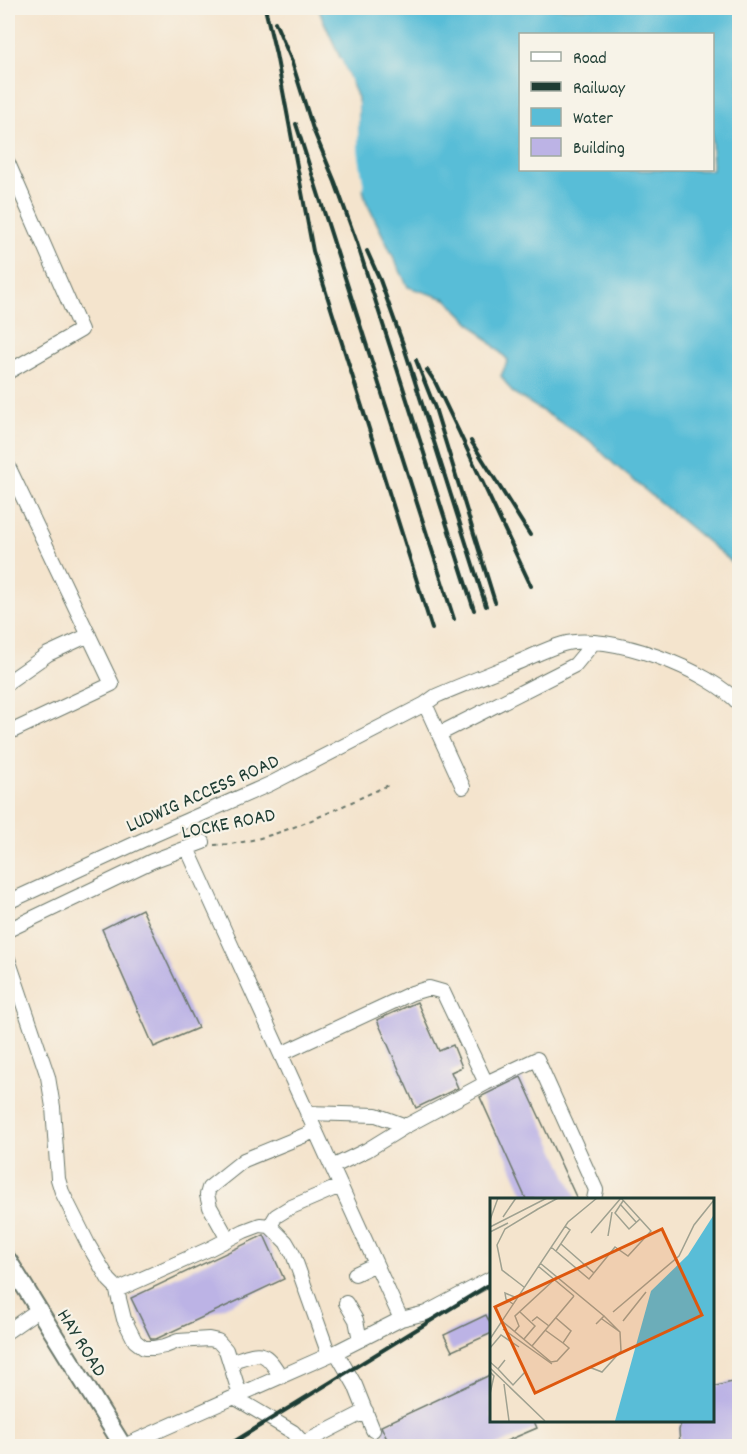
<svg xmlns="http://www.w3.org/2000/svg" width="747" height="1454" viewBox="0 0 747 1454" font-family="Dekko,sans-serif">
  <rect width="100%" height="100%" fill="#f7f3e8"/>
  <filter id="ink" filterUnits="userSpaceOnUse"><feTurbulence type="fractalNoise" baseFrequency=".0167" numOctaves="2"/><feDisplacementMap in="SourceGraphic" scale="12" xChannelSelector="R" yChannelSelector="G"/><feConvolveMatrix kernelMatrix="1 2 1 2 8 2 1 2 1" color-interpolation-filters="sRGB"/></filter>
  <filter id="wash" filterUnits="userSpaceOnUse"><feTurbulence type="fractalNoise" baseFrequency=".008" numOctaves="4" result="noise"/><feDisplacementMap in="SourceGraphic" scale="24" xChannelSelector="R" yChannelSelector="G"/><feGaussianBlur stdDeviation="1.35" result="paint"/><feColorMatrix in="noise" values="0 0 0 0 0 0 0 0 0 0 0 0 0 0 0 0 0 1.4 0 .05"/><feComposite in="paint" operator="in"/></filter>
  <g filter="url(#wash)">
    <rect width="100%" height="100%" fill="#f4e4cd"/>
    <path fill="#59bdd7" stroke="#3c7d86" stroke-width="1.5" fill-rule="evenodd" d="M 318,8 L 739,8 L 739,568 L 615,465 L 589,440 L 512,392 L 501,376 L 508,360 L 446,299 L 408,287 L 366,201 L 357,165 L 358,98 ZM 520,34 L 712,34 L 712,170 L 520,170 Z"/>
    <path fill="#f4e4cd" d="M 337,56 L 341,59 L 350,80 L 358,104 L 358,150 L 364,188 L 360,189 L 354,165 L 355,99 Z"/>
    <g id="blocks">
      <path fill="#bcb3e5" d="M 142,909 L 198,1028 L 154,1047 L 102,929 Z
        M 417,1002 L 439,1051 L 453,1045 L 462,1067 L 451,1072 L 458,1088 L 416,1108 L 377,1020 Z
        M 521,1077 L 577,1199 L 526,1199 L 480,1097 Z
        M 264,1235 L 284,1279 L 156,1339 L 151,1339 L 131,1298 Z
        M 486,1315 L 492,1327 L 492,1333 L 452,1351 L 444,1335 Z
        M 492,1374 L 492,1419 L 533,1419 L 537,1428 L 495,1446 L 390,1446 L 381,1426 Z
        M 732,1382 L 740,1384 L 740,1446 L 680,1446 L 679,1430 L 682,1419 L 712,1419 L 712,1387 Z"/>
    </g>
  </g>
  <g filter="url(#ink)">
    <use href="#blocks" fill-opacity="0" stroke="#6a776a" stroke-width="1.5"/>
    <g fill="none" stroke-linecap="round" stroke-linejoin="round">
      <g stroke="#6a776a" stroke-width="16">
        <path id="minor" d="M 8,163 L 81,330 L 8,372
          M 8,466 L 112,684 L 8,733
          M 8,682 L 48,654 L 89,635
          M 425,704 L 436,696 C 464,684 492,673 521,661 C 535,655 549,648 563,644 C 607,631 711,670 740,705
          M 439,734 L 575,665 L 594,642
          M 187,848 L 401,1319
          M 8,902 L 156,834 L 270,784 L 425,704 L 463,787
          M 8,930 L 152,861 L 203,842
          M 8,959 L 48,1077 L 53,1107 L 58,1179 L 62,1192 L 89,1246 L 109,1280 L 116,1287 L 124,1319 L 135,1341 L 144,1348 L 154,1348 L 165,1346 L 178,1341 L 209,1339 L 218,1341 L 226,1350 L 240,1395
          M 281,1054 L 412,993 L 429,988 L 443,992 L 486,1083 L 406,1126 L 367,1150 L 332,1167
          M 486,1083 L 537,1059 L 596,1190 L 594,1199
          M 307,1113 L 376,1115 L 406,1126
          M 270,1226 L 276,1216 L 289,1208 L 340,1186
          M 227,1240 L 225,1234 L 210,1207 L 207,1195 L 209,1188 L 244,1160 L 315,1131
          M 355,1274 L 376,1264
          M 117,1290 L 209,1249 L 244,1231 L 260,1225 L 270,1226 L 286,1242 L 293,1254 L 329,1355
          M 346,1303 L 356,1320 L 360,1340
          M 8,1331 L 38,1310
          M 336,1352 L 355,1385 L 373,1430
          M 230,1362 C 260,1352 263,1347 281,1377
          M 234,1397 L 293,1432 L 303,1443
          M 124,1446 L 336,1352 L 401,1319 L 426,1313 L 492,1278
          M 298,1446 L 366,1411"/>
      </g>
      <g stroke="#6a776a" stroke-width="20">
        <path id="major" d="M 8,1260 L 123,1446"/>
      </g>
      <path stroke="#6a776a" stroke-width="2" stroke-dasharray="4.5 4.5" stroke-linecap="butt" d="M 214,845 C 273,844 338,807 391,784"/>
      <use href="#minor" stroke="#fff" stroke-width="14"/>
      <use href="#major" stroke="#fff" stroke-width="16"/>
      <path stroke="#1f3d34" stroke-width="4" d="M 265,8 L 276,54 L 313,251 L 432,629
        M 275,22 L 291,59 L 313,129 L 335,182 L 357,243 L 474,610
        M 296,124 L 454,619
        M 367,251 L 380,280 L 404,347 L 486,606
        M 416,360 L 435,408 L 495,602
        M 427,370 L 435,382 L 459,432 L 531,586
        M 471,441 L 530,535
        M 227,1446 L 492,1283"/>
    </g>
  </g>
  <g text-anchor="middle" stroke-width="4.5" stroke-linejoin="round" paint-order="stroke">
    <g font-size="20" fill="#1f3d34" stroke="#f7f3e8">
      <text transform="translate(202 792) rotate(-24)" y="7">LUDWIG ACCESS ROAD</text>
      <text transform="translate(228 822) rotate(-11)" y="7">LOCKE ROAD</text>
      <text transform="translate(83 1342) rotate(58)" y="7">HAY ROAD</text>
    </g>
  </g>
  <g transform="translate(490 1198)">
    <rect width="224" height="224" fill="#f4e4cd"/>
    <path d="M 223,18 L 223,223 L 125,223 L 161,93 L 198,57 Z" fill="#59bdd7"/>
    <path fill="none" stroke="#9fa190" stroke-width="1.5" d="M 133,3 L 125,15 L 139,31 L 150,21M 130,6 L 146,24M 46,12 L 68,0M 13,19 L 26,0M 0,22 L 8,0M 0,29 L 57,0M 0,34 L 18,25M 101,35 L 131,0M 118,38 L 122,14M 71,46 L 104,75M 61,49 L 99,81 L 125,49 L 138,58 L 161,33 L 131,0M 66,53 L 80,32 L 75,28M 50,65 L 114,118 L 106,126M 48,68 L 84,98M 34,89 L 12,72 L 7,47 L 15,31 L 48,11M 23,106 L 16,101 L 15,95 L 27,100M 30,114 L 45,128 L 34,141M 123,114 L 189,58 L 204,27 L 224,2M 112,121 L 130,134M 12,123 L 61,164 L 67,163 L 79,150 L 73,145M 42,123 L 47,119 L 59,128M 133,123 L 156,94M 13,131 L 62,166M 55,132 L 73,145 L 81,133 L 66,120M 25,133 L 29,128 L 25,118 L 65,81M 0,141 L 78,24 L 107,0M 42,148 L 84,98M 0,150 L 11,137 L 29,149M 0,164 L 8,171 L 15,162M 99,169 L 112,174 L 131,153 L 130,134 L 114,118M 0,170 L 55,223M 8,171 L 23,187 L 35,174M 0,174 L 4,178 L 0,196M 14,186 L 19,223"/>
    <path fill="#de580e" fill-opacity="0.15" stroke="#de580e" stroke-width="3" d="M 172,31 L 212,117 L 45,195 L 5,109 Z"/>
    <rect width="224" height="224" fill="none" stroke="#1f3d34" stroke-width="3"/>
  </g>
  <rect width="747" height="1454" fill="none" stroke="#f7f3e8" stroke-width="30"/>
  <rect x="519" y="33" width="195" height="138" fill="#f7f3e8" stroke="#a1aaa0" stroke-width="1.5"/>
  <rect x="531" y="52" width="30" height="9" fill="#ffffff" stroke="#a1aaa0" stroke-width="1.5"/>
  <text x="573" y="63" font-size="18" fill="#1f3d34">Road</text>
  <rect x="531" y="82" width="30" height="9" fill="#1f3d34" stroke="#a1aaa0" stroke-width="1.5"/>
  <text x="573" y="93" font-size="18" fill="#1f3d34">Railway</text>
  <rect x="531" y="108" width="30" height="18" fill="#59bdd7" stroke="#a1aaa0" stroke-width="1.5"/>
  <text x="573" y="123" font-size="18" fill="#1f3d34">Water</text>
  <rect x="531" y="138" width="30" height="18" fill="#bcb3e5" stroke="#a1aaa0" stroke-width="1.5"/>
  <text x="573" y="153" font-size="18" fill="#1f3d34">Building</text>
</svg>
